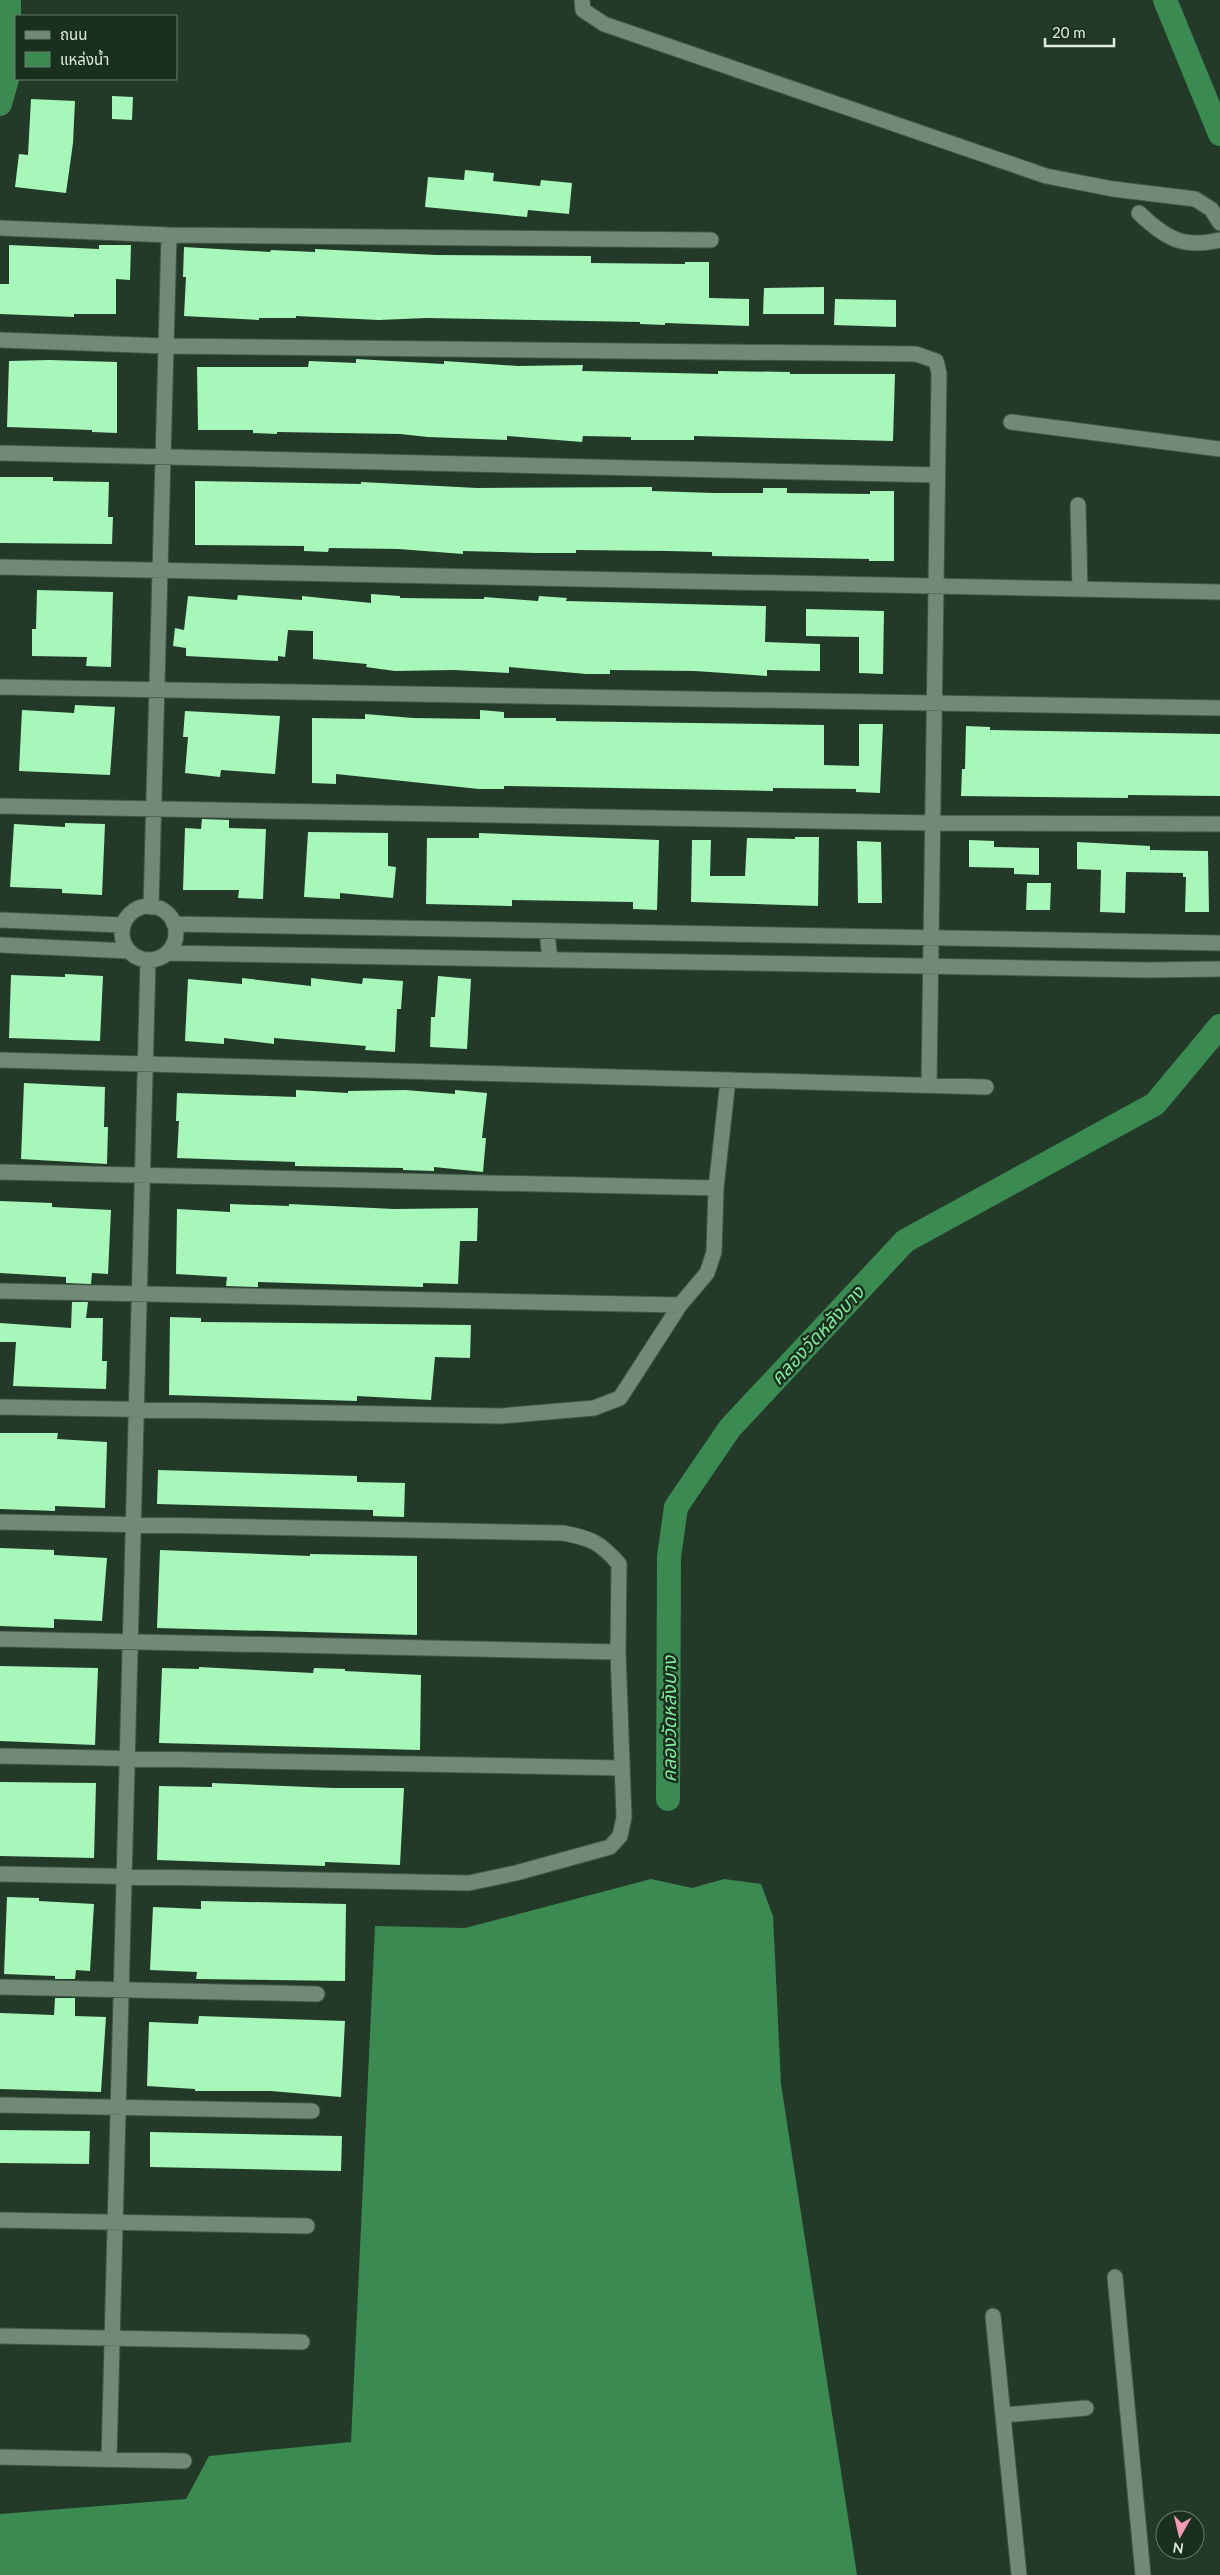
<svg xmlns="http://www.w3.org/2000/svg" width="1220" height="2575" viewBox="0 0 1220 2575" font-family="Lato,'Noto Sans Thai',sans-serif">
  <rect width="100%" height="100%" fill="#243a29"/>
  <path fill="#3a8a52" d="M 651,1879 L 692,1888 L 724,1879 L 761,1884 L 773,1916 L 781,2084 L 857,2575 L 0,2575 L 0,2514 L 186,2499 L 209,2456 L 351,2442 L 375,1926 L 465,1928 Z"/>
  <g fill="none" stroke-linecap="round" stroke-linejoin="round">
    <path stroke="#3a8a52" stroke-width="24" d="M 1165,0 L 1220,134
      M 0,104 L 9,72 L 9,0
      M 668,1799 L 669,1557 L 676,1507 L 730,1428 L 905,1241 L 1155,1104 L 1220,1026"/>
  </g>
  <path fill="#a6f7b9" d="M 112,96 L 133,97 L 132,120 L 112,119 Z
    M 31,99 L 75,101 L 73,143 L 66,193 L 15,187 L 19,154 L 28,155 Z
    M 465,170 L 494,173 L 493,181 L 540,186 L 541,180 L 572,183 L 569,214 L 528,210 L 527,217 L 425,207 L 428,177 L 464,180 Z
    M 9,245 L 99,249 L 99,245 L 131,245 L 130,280 L 116,279 L 116,314 L 74,314 L 74,317 L 0,314 L 0,284 L 9,284 Z
    M 184,247 L 270,252 L 271,250 L 315,252 L 315,249 L 436,255 L 591,256 L 591,263 L 685,264 L 685,262 L 709,262 L 709,298 L 749,299 L 749,326 L 665,323 L 665,325 L 640,324 L 640,322 L 426,318 L 379,320 L 296,316 L 296,318 L 259,318 L 259,320 L 184,316 L 186,277 L 183,277 Z
    M 824,287 L 824,314 L 763,314 L 764,288 Z
    M 835,299 L 896,300 L 896,327 L 834,325 Z
    M 356,359 L 444,364 L 444,361 L 518,366 L 583,365 L 582,371 L 718,374 L 718,371 L 790,372 L 790,374 L 895,374 L 893,441 L 694,436 L 694,440 L 631,440 L 631,437 L 583,436 L 582,442 L 507,436 L 507,440 L 428,437 L 400,434 L 277,432 L 277,434 L 253,433 L 253,430 L 198,430 L 197,367 L 308,367 L 309,361 L 356,363 Z
    M 49,360 L 117,362 L 117,433 L 92,432 L 92,430 L 7,427 L 9,361 Z
    M 0,477 L 53,477 L 53,481 L 109,482 L 108,517 L 113,517 L 112,544 L 0,543 Z
    M 195,481 L 361,484 L 361,482 L 477,488 L 652,487 L 652,491 L 713,493 L 763,493 L 763,488 L 787,488 L 787,493 L 870,494 L 870,491 L 894,491 L 894,561 L 869,561 L 869,559 L 712,556 L 712,552 L 667,551 L 576,550 L 576,553 L 537,553 L 463,551 L 463,554 L 399,549 L 329,548 L 328,552 L 304,551 L 304,546 L 195,545 Z
    M 37,590 L 113,592 L 111,667 L 86,666 L 87,657 L 32,656 L 32,629 L 36,629 Z
    M 371,594 L 400,596 L 400,598 L 484,599 L 484,597 L 538,601 L 539,596 L 567,598 L 566,601 L 766,606 L 765,642 L 820,644 L 820,671 L 767,670 L 767,676 L 695,671 L 610,670 L 610,674 L 586,674 L 509,667 L 509,673 L 454,670 L 395,671 L 366,667 L 367,664 L 313,659 L 313,631 L 288,630 L 285,657 L 278,656 L 278,661 L 186,656 L 186,648 L 173,646 L 175,628 L 184,630 L 188,596 L 237,600 L 238,595 L 302,600 L 302,596 L 371,603 Z
    M 806,609 L 884,611 L 883,674 L 859,673 L 859,637 L 806,636 Z
    M 75,705 L 115,707 L 110,775 L 19,771 L 22,710 L 74,713 Z
    M 480,710 L 504,712 L 504,718 L 556,718 L 556,721 L 824,725 L 824,765 L 859,766 L 859,724 L 883,724 L 880,793 L 856,792 L 856,789 L 773,788 L 773,791 L 504,786 L 504,789 L 479,789 L 336,774 L 336,784 L 312,783 L 312,718 L 365,719 L 365,714 L 413,718 L 480,719 Z
    M 185,711 L 280,716 L 275,774 L 221,770 L 220,777 L 185,773 L 188,737 L 183,737 Z
    M 966,726 L 990,727 L 990,730 L 1220,734 L 1220,796 L 1128,795 L 1128,798 L 961,796 L 962,769 L 965,769 Z
    M 202,819 L 229,820 L 229,828 L 266,829 L 263,899 L 238,898 L 239,890 L 183,890 L 185,828 L 201,829 Z
    M 65,823 L 105,824 L 102,895 L 62,893 L 62,889 L 10,887 L 14,824 L 65,827 Z
    M 308,832 L 388,833 L 388,866 L 396,867 L 393,898 L 340,893 L 340,899 L 304,897 Z
    M 479,833 L 659,840 L 657,910 L 633,909 L 633,902 L 512,900 L 512,906 L 426,904 L 427,838 L 479,838 Z
    M 795,837 L 819,837 L 818,906 L 691,902 L 692,840 L 711,840 L 710,876 L 745,876 L 747,838 L 795,839 Z
    M 969,840 L 994,841 L 994,847 L 1039,848 L 1039,875 L 1014,874 L 1014,868 L 969,867 Z
    M 857,841 L 881,842 L 882,903 L 858,903 Z
    M 1077,842 L 1150,846 L 1150,850 L 1208,851 L 1209,912 L 1185,912 L 1186,877 L 1183,877 L 1183,873 L 1126,872 L 1125,913 L 1100,912 L 1101,870 L 1077,869 Z
    M 1027,883 L 1051,883 L 1050,910 L 1026,910 Z
    M 65,974 L 103,976 L 100,1041 L 9,1038 L 11,975 L 65,977 Z
    M 438,976 L 471,979 L 467,1049 L 430,1047 L 431,1017 L 435,1017 Z
    M 242,978 L 311,986 L 311,978 L 362,984 L 363,978 L 403,981 L 401,1009 L 397,1009 L 395,1052 L 365,1050 L 366,1046 L 274,1038 L 274,1044 L 224,1038 L 224,1044 L 185,1041 L 188,979 L 242,984 Z
    M 24,1083 L 105,1087 L 104,1127 L 108,1127 L 107,1164 L 21,1159 Z
    M 296,1090 L 348,1093 L 348,1091 L 405,1090 L 455,1094 L 455,1090 L 487,1093 L 482,1138 L 486,1138 L 483,1172 L 434,1167 L 434,1171 L 403,1170 L 403,1168 L 295,1166 L 295,1162 L 177,1158 L 179,1121 L 176,1121 L 177,1093 L 296,1097 Z
    M 0,1201 L 52,1203 L 52,1207 L 111,1210 L 108,1274 L 92,1273 L 91,1284 L 66,1283 L 66,1277 L 0,1273 Z
    M 230,1204 L 289,1206 L 289,1204 L 394,1209 L 478,1208 L 477,1241 L 460,1241 L 458,1284 L 423,1283 L 423,1287 L 258,1282 L 258,1287 L 226,1286 L 227,1277 L 176,1274 L 177,1209 L 230,1212 Z
    M 72,1302 L 88,1302 L 86,1318 L 103,1318 L 102,1361 L 107,1361 L 106,1389 L 13,1386 L 16,1342 L 0,1342 L 0,1323 L 71,1328 Z
    M 170,1317 L 201,1318 L 201,1322 L 471,1325 L 470,1358 L 435,1357 L 431,1400 L 357,1396 L 357,1401 L 169,1395 Z
    M 0,1433 L 58,1433 L 57,1439 L 107,1442 L 105,1508 L 55,1506 L 55,1511 L 0,1509 Z
    M 158,1470 L 357,1476 L 357,1482 L 405,1483 L 404,1517 L 373,1516 L 373,1510 L 157,1504 Z
    M 0,1548 L 54,1550 L 54,1555 L 107,1558 L 102,1621 L 54,1619 L 54,1628 L 0,1626 Z
    M 160,1550 L 310,1556 L 310,1554 L 417,1556 L 417,1635 L 157,1628 Z
    M 0,1666 L 98,1668 L 95,1745 L 0,1741 Z
    M 199,1667 L 313,1673 L 314,1668 L 345,1669 L 345,1671 L 421,1675 L 420,1750 L 159,1743 L 162,1668 L 199,1669 Z
    M 0,1782 L 96,1783 L 94,1858 L 0,1856 Z
    M 212,1783 L 333,1788 L 404,1788 L 400,1865 L 325,1862 L 325,1866 L 157,1860 L 159,1786 L 212,1787 Z
    M 7,1897 L 39,1898 L 39,1901 L 94,1904 L 90,1971 L 76,1970 L 75,1979 L 55,1979 L 55,1976 L 4,1974 Z
    M 201,1901 L 346,1904 L 345,1981 L 196,1979 L 197,1972 L 150,1970 L 153,1907 L 201,1909 Z
    M 55,1998 L 75,1998 L 75,2016 L 106,2017 L 101,2092 L 0,2089 L 0,2013 L 54,2015 Z
    M 199,2016 L 345,2021 L 341,2097 L 271,2091 L 195,2091 L 195,2089 L 147,2086 L 149,2022 L 198,2024 Z
    M 0,2130 L 90,2131 L 89,2164 L 0,2163 Z
    M 150,2132 L 342,2136 L 341,2171 L 150,2167 Z"/>
  <g fill="none" stroke-linecap="round" stroke-linejoin="round">
    <g stroke="#425647" stroke-width="17">
      <path id="minor" d="M 582,0 L 583,10 L 604,24 L 1046,176 L 1113,189 L 1195,199 L 1211,209 L 1220,223
        M 1139,213 C 1165,238 1183,249 1220,240
        M 0,228 L 169,235 L 711,240
        M 0,340 L 166,346 L 916,354 L 936,361 L 939,373 L 929,1085
        M 1011,422 L 1220,449
        M 0,453 L 937,475
        M 1078,505 L 1080,589
        M 0,567 L 1220,592
        M 0,687 L 1220,708
        M 0,806 L 933,823 L 1220,824
        M122 933a27 27 0 1 1 54 0a27 27 0 1 1-54 0Z
        M 151,907 L 169,235
        M 0,920 L 123,925
        M 174,924 L 1220,943
        M 547,932 L 550,960
        M 0,945 L 129,951
        M 167,953 L 1146,970 L 1220,969
        M 0,1060 L 986,1087
        M 0,1172 L 716,1188
        M 0,1291 L 680,1305
        M 0,1407 L 501,1416 L 594,1408 L 620,1398 L 680,1305 L 707,1273 L 714,1252 L 716,1188 L 728,1080
        M 0,1522 L 563,1533 C 591,1538 601,1543 619,1564 L 618,1652 L 624,1817 L 620,1836 L 610,1847 L 516,1873 L 469,1883 L 0,1874
        M 0,1639 L 618,1652
        M 0,1756 L 621,1768
        M 0,1987 L 317,1994
        M 0,2105 L 312,2111
        M 0,2220 L 307,2226
        M 1115,2277 L 1143,2575
        M 993,2316 L 1019,2575
        M 0,2336 L 302,2342
        M 1003,2415 L 1086,2408
        M 0,2457 L 184,2461
        M 109,2459 L 148,960"/>
    </g>
    <use href="#minor" stroke="#718a76" stroke-width="15"/>
  </g>
  <g text-anchor="middle" stroke-width="5" stroke-linejoin="round" paint-order="stroke">
    <g font-size="19" font-style="italic" fill="#82eb9e" stroke="#1a301f">
      <text transform="translate(817 1335) rotate(-47)" y="7">คลองวัดหลังบาง</text>
      <text transform="translate(669 1719) rotate(-90)" y="7">คลองวัดหลังบาง</text>
    </g>
  </g>
  <rect x="15" y="15" width="162" height="65" fill="#1a301f" stroke="#697c6d"/>
  <rect x="25" y="31" width="25" height="8" fill="#718a76" stroke="#697c6d"/>
  <text x="60" y="40" font-size="15" fill="#e0ede2">ถนน</text>
  <rect x="25" y="52" width="25" height="15" fill="#3a8a52" stroke="#697c6d"/>
  <text x="60" y="65" font-size="15" fill="#e0ede2">แหล่งน้ำ</text>
  <g transform="translate(1180 2535) rotate(188)"><circle r="24" fill="#1a301f" stroke="#697c6d"/>
  <path d="M0-4L9 19L0 12L-9 19Z" fill="#f19ab3"/>
  <text y="-8" font-size="14" font-weight="bold" text-anchor="middle" fill="#e0ede2">N</text>
  </g>
  <path d="M1045 38v8h69v-8" fill="none" stroke="#e0ede2" stroke-width="2.5"/>
  <text x="1052" y="38" font-size="15" fill="#e0ede2" stroke="#1a301f" stroke-width="4" paint-order="stroke">20 m</text>
</svg>
